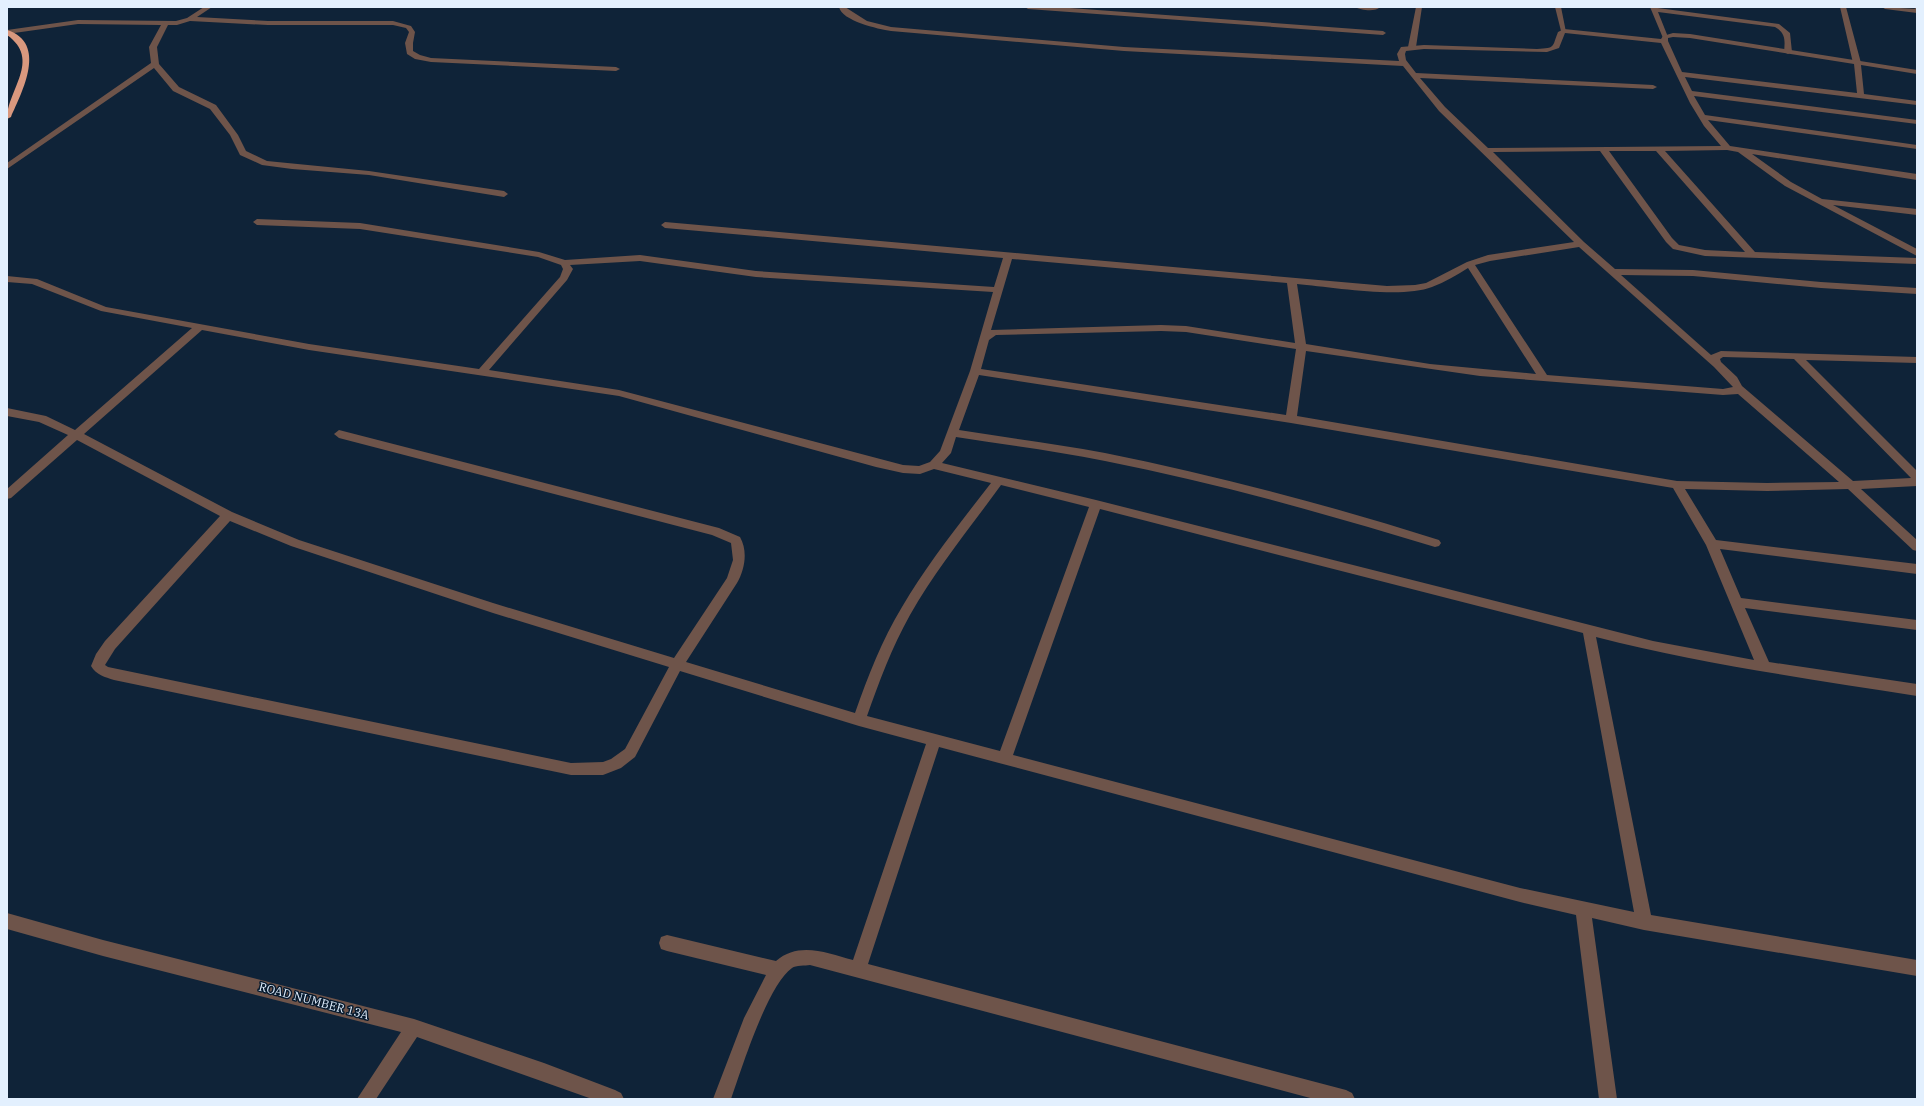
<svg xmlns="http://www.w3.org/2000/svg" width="1924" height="1106" viewBox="0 0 1924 1106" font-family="'IBM Plex Serif',serif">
  <rect width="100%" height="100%" fill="#0f2338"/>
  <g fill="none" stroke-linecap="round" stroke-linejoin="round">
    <path fill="#6e544a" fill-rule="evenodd" d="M 1416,7 L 1422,7 L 1416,47 L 1412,49 L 1408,47 Z
      M 1555,7 L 1561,7 L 1566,32 L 1561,31 Z
      M 1650,7 L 1779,24 L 1790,33 L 1792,52 L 1788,54 L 1784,52 C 1785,41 1786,33 1775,27 L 1658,12 L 1668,37 L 1663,38 Z
      M 1840,7 L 1846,7 L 1861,63 L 1860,65 L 1853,63 Z
      M 1882,7 L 1917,9 L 1917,13 L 1885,9 Z"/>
    <path fill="#6e544a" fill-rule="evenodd" d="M 204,7 L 212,7 L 197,17 L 268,21 L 393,21 L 411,26 L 415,32 L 413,43 L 413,51 L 420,55 L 431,58 L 616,67 L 620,69 L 616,71 L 431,62 L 415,59 L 407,54 L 405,43 L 409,32 L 406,28 L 393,25 L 268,25 L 190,21 L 177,25 L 168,25 L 157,47 L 159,64 L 179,87 L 216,105 L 238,135 L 246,151 L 267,161 L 369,171 L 504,191 L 508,194 L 504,197 L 369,175 L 292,169 L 262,165 L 240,155 L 230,135 L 210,109 L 173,91 L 154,68 L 7,169 L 7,163 L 151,63 L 149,47 L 161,25 L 78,24 L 7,34 L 7,30 L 78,20 L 176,21 L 187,18 Z
      M 839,7 L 845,7 L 867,21 L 891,27 L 1124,47 L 1399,61 L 1397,54 L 1401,47 L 1424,45 L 1537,49 C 1556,48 1552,47 1558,32 L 1564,29 L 1661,39 L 1663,36 L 1673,33 L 1690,34 L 1917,70 L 1917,74 L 1861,65 L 1864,94 L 1917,101 L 1917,105 L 1685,77 L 1692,91 L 1917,120 L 1917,124 L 1694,96 L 1705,115 L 1917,145 L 1917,149 L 1708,120 L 1730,146 L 1917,174 L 1917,180 L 1752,154 L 1791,182 L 1822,199 L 1917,209 L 1917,215 L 1833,205 L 1917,249 L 1917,256 L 1785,186 L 1738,152 L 1727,150 L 1665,151 L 1755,252 L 1917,258 L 1917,264 L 1705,256 L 1673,249 L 1666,242 L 1600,151 L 1493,152 L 1584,242 L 1615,269 L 1693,270 L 1821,282 L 1917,288 L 1917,294 L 1821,288 L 1693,276 L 1621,275 L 1711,355 L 1721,351 L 1917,357 L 1917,363 L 1806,360 L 1917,471 L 1917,486 L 1861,489 L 1917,540 L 1917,551 L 1913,550 L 1848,489 L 1767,491 L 1685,489 L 1716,540 L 1917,564 L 1917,574 L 1720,549 L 1741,598 L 1917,620 L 1917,630 L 1745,608 L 1769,662 L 1917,684 L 1917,696 C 1809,679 1702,664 1596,637 L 1651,915 L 1917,960 L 1917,976 L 1644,930 L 1592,918 L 1617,1099 L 1599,1099 L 1576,915 L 1520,902 L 939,747 L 868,964 L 1346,1090 L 1352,1093 L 1355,1099 L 1314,1099 L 810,965 C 805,966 796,965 792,968 C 767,986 742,1068 731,1099 L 713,1099 L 744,1018 L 766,975 L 667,951 L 661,949 L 659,943 L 661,937 L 667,935 L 776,961 C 799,941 827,953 853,960 L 926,744 L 859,726 L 680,671 L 635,757 L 621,768 L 603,775 L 571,775 L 114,680 C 105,677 96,675 91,666 L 96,654 L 105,641 L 220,516 L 77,440 L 11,498 L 7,499 L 7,489 L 68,435 L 39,422 L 7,416 L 7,408 L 46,416 L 75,430 L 192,328 L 101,311 L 32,284 L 7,282 L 7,276 L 37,279 L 106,307 L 309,344 L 479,369 L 560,277 L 563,269 L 561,265 L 538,257 L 360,229 L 257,225 L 253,222 L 257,219 L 360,223 L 539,252 L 565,260 L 640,255 L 756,271 L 994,287 L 1003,258 L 665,228 L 661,225 L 665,222 L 1387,286 L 1415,285 L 1426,283 L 1467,262 L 1488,255 L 1574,242 L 1439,111 L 1403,66 L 1124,51 L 891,31 C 878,29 842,21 839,7 ZM 1565,33 L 1661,43 L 1690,103 L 1704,126 L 1721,146 L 1488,148 L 1445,107 L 1420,78 L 1653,89 L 1657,87 L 1653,85 L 1416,73 L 1406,60 L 1405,54 L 1406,51 L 1424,49 L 1547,52 L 1559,48 ZM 1673,37 L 1690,38 L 1854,64 L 1857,93 L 1682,72 L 1668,41 L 1668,38 ZM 1609,151 L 1656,151 L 1745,252 L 1705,250 L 1679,245 L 1672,238 ZM 1579,247 L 1714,367 L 1733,387 L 1723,389 L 1547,375 L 1475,265 L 1490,261 ZM 1012,259 L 1287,283 L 1295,343 L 1186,326 L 1161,325 L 991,330 ZM 640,261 L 756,277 L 993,292 L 970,371 L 940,451 L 930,462 L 919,466 L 903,465 L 619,390 L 489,370 L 567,280 L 573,269 L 570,265 ZM 1468,268 L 1536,374 L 1430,364 L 1306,344 L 1297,284 C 1332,287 1401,299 1432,287 C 1445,282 1457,275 1468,268 ZM 202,330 L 309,350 L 619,396 L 876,467 L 903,473 L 920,474 L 934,469 L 991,483 C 960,523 928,563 902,607 C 882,640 868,676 855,713 L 686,662 L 737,583 C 745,569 748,551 740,537 L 719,528 L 339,430 L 334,434 L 339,438 L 712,535 L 731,543 L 733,560 L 727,578 L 674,658 L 493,603 L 299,540 L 232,512 L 84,434 ZM 1161,331 L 1186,332 L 1296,349 L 1286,415 L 981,369 L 989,340 L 996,335 ZM 1306,351 L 1480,376 L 1723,395 L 1738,394 L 1839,482 L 1767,483 L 1677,481 L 1297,416 ZM 1723,357 L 1794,359 L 1911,478 L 1853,481 L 1742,386 L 1737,377 L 1721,362 L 1720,359 ZM 979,375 L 1291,423 L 1673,488 L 1706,545 L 1754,660 L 1653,641 L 1096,500 L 942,463 L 951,453 L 956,437 C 1006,445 1056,451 1105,461 C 1217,483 1326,514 1435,547 L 1439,546 L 1441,543 L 1439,540 C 1329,505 1218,476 1105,453 C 1057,444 1008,438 959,430 ZM 1001,485 L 1089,507 L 1000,751 L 867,716 C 879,682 892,647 910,615 C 936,569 970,528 1001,485 ZM 1100,509 L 1583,633 L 1634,912 L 1520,888 L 1013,755 ZM 230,521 L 291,546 L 493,613 L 669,667 L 625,749 L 611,759 L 603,762 L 571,763 L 108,667 L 105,665 L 115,649 Z
      M 1025,7 L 1056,7 L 1383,31 L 1386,33 L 1383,35 L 1028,9 Z
      M 1355,7 L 1379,7 L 1379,8 C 1374,12 1360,10 1355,7 Z
      M 1913,7 L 1917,7 L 1917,10 Z
      M 7,913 L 103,940 L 414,1019 L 544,1063 L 615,1090 L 621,1093 L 624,1099 L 592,1099 L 417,1037 L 376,1099 L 357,1099 L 401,1032 L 103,956 L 7,929 Z"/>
    <path fill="#d9987e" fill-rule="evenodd" d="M 7,30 C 48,43 22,92 11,117 L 7,119 C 7,90 42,60 7,35 Z"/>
  </g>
  <g text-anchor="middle" stroke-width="3" stroke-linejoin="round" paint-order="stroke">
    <g font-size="12" fill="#e3f0fe" stroke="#061a2e">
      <text transform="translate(314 1001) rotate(15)" y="4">ROAD NUMBER 13A</text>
    </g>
  </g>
  <rect width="1924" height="1106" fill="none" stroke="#e3f0fe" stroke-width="16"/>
</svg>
